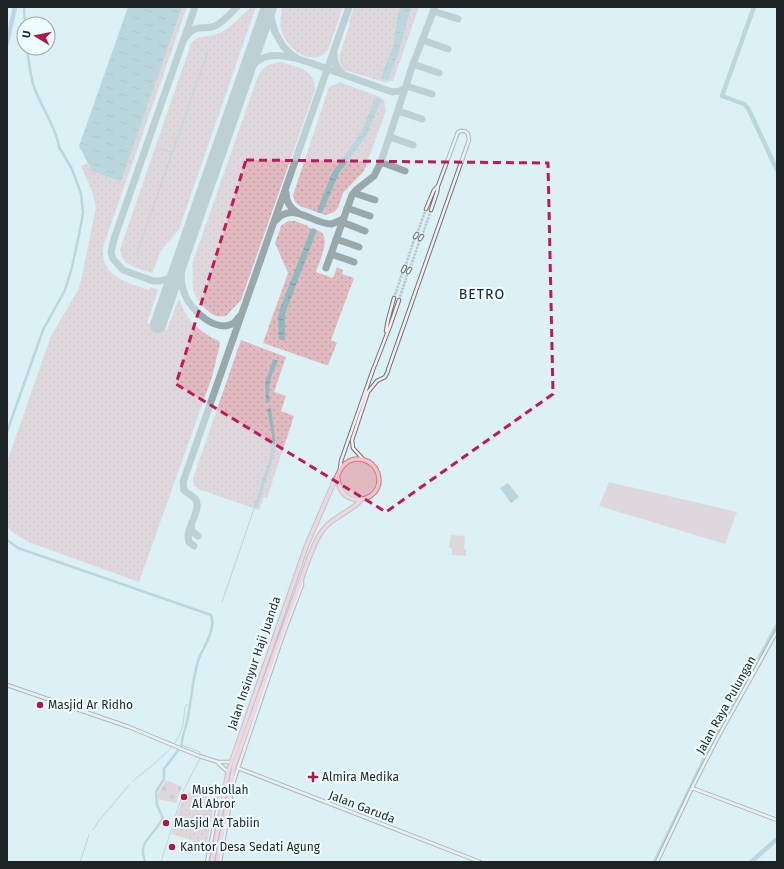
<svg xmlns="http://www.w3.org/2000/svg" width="784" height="869" viewBox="0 0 784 869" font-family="'Fira Sans',sans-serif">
  <defs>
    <pattern id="grass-dots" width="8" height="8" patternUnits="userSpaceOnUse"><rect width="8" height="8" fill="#e0babf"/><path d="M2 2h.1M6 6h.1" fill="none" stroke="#c0a0a4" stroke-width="1.8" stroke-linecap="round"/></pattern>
    <pattern id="cemetery-stones" width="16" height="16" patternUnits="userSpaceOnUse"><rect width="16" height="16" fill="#e0babf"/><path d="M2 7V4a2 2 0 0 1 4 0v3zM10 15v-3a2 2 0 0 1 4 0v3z" fill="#c0a0a4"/></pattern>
    <pattern id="water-ripples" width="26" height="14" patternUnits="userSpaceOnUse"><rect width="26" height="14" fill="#8fb8bf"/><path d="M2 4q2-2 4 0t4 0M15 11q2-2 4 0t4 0" fill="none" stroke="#74959b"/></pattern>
  </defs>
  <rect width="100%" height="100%" fill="#dcf1f5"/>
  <path fill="url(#grass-dots)" d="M 182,7 L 187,7 L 103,247 C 101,277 126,282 149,290 L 150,287 L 158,290 L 147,323 L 167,330 L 178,300 L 180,300 C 185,319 201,333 219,341 L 220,344 L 212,377 L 139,582 L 28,542 L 15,534 L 7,527 L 7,462 L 51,336 L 78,290 L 81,280 L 96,208 L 92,191 L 81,166 L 87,163 L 92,171 Z
    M 251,7 L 256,7 L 179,229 L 160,252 L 153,272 L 152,273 C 138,268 121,266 120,249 L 191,44 C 200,33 206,38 217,34 C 230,29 241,16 251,7 Z
    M 282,7 L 343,7 L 328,50 C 314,68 287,50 282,32 C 279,24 281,15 282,7 Z
    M 354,7 L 419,7 L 393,81 L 384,82 L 344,70 L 341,65 L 339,57 L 350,23 L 349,21 Z
    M 281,62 C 298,68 315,68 315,90 L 241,300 L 226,316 C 223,316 219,317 216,316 C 208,313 197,301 194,293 C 191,284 194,273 192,264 L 258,76 C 264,66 269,63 281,62 Z
    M 340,82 L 380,97 L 384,100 L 386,111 L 364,171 L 343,193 L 338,208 L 335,211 L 332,213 L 325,215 L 300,206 L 295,202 L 293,195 L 329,87 Z
    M 288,221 L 295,221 L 308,226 L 309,228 C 312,229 316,230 319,231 C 332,236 319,263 316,272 L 333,278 L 337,267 L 343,270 L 342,274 L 354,278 L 331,340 L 337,343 L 328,365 L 326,365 L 263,343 L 288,273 L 275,243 L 281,226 Z
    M 241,340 L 286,357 L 274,392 L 286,396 L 281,411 L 294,416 L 267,498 L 264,497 L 259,510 L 198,489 L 194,486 L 193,478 Z
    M 185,792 L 215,798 L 206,849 L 189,839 L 171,834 Z"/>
  <path fill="url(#cemetery-stones)" d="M 166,780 L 182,787 L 176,803 L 158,799 L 158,793 Z"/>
  <path fill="#e0babf" d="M340 479a18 18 0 1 1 36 0a18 18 0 1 1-36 0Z
    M 609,482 L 737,512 L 725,544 L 599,506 Z
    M 451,535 L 465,536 L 464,549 L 466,549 L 466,556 L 452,555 L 452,548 L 449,548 Z"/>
  <path fill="url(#water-ripples)" d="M 128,7 L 182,7 L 121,181 L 92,171 L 79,146 Z
    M 400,7 L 411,7 L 400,48 L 388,80 L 382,79 L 381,77 L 394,44 L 397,19 Z
    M 375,98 L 381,99 L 381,101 L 366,136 L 339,173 L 322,213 L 318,213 L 317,211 L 332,173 L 362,131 Z
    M 313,228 L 317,230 L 285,314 L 285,339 L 284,341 L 279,339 L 278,318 L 280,309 L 311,229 Z
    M 273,359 L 278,361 C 271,376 267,385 270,402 L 268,403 L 266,403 L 265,383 Z
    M 269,408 L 271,408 L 275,438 L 275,452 L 257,508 L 254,507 L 271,454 L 272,435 L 267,409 Z
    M 508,483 L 519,497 L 511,503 L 500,488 Z"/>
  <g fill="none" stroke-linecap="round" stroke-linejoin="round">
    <path stroke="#8fb8bf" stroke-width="1" d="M 160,149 L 171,152
      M 137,253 L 208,51
      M 222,602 L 255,506
      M 182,745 L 200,752 L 200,754
      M 133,781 C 147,769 176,749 181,731 C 184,724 184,714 185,706 L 186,705 L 190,705
      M 93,830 L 98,822 L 129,785
      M 80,862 L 89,835
      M 161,862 L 184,789 L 200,759"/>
    <path stroke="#8fb8bf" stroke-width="2.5" d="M 24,7 L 25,24
      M 7,432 L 43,330 L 65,290 L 72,267 L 80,230 L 83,213 L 81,194 L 72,169 L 59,147 C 57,130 42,107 35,90 C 30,77 29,62 27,48
      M 7,540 L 18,548 L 211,615 C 216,630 205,644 199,658 C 192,678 192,700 187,721 C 186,729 181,737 182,745 L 164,769 L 164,779 L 156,792 L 157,805 L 163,818 C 159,828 143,840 143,849 C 142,853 144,858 145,862"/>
    <path stroke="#8fb8bf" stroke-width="4.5" d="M 754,7 L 722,96 L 744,104 L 748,108 L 777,170
      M 7,43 L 15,7
      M 655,862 L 710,748 L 777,626
      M 751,862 L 777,839"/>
    <path stroke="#98a8ab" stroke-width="7" d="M 270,7 L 271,17 L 275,32 L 283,46 L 290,53 L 298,59 L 311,63 L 392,92 L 400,91 L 405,88
      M 433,11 L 458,19
      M 186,37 C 197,22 204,31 215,26 C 223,22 231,13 237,7
      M 422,40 L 448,49
      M 334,54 C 334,63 337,69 343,74
      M 413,64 L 439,73
      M 246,74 C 258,54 274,53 294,58
      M 406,86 L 432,94
      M 398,111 L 422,119
      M 390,137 L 413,145
      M 381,162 L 405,171
      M 286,193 C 286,202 290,208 298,213
      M 354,193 L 375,200
      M 347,208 L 370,216
      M 275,221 C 293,200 312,224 331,224 C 336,223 339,221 343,219
      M 342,222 L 365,231
      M 336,239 L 359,247
      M 331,254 L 354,262
      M 182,258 C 181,270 180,283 185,295 C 191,310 216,334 234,323 C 236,321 238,318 240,316
      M 178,267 L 170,278 L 160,281 L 153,281 L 123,270 L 113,259 L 111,252 L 114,239 L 195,7
      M 326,268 L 352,195 L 356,190 L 374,176 L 381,162 L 413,64 L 435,7
      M 191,525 L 192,531 L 198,536
      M 194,546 L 189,542 C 184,529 202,511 196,500 C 193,495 187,494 184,490 L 183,482 L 349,7"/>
    <path stroke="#98a8ab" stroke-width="16" d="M 158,325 L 269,7"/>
    <path stroke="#b6c8cb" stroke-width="2.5" stroke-dasharray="2.5 1" stroke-linecap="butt" d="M 417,234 L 426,209
      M 422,236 L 431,210
      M 405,267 L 415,237
      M 410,269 L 420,239
      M 394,298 L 403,271
      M 399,300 L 408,272"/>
    <g stroke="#637679" stroke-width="4.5">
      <path id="secondary" d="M 426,209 L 434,190 L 438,186
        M 415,237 L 417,234
        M 420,239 L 422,236
        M 403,271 L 405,267
        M 408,272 L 410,269
        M 386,331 L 388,320 L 394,298
        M 375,365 L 390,326 L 399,300
        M 388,370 L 469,140 L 468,134 L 465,131 L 461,131 L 458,132 L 438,186 L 437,192 L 431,210
        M 363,459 L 353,448 L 352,440 L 368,392 L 377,381 L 385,377 L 388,371
        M 340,470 L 341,461 L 374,367
        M 7,685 L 129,727 L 199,756 L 218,762 L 231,762
        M 218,763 L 228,772
        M 238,768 L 480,862
        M 692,788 L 777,820
        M 207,862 L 220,796
        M 220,862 L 233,784 L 238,768 L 283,635 L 302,585 L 302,578
        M 657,862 L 692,788 L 717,739 L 777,631"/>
    </g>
    <g stroke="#ae878e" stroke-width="5.5">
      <path id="highway" d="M 212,862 L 228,772 L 306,547 L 334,482 C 338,477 338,471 343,466 C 353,454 373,458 378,474 C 386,502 339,512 338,478
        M 217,862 L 234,766 L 309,558 C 316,540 321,527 338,517 C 346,511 355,508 361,500"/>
    </g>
    <use href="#secondary" stroke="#feebee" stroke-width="2.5"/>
    <use href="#highway" stroke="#fdbdc7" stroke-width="3.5"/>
  </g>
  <path d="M0 0H784V869H0ZM 246,160 L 548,163 L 553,394 L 386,512 L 176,384 Z" fill="#dcf1f5" fill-opacity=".55" fill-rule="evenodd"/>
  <path fill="none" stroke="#c2185b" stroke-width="3" stroke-dasharray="8 5" stroke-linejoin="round" d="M 246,160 L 548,163 L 553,394 L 386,512 L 176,384 Z"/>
  <g fill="#ac1a4c" stroke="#f0fdff" stroke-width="1.5">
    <circle cx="40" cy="705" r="4"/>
    <path d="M311 771h4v4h4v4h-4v4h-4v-4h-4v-4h4z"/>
    <circle cx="184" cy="797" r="4"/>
    <circle cx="166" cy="823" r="4"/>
    <circle cx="172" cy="847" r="4"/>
  </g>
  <g text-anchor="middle" stroke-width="4" stroke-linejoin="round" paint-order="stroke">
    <g font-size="12" fill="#1c2425" stroke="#f0fdff">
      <text transform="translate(254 663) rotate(-71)" y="4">Jalan Insinyur Haji Juanda</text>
      <text transform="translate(726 705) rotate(-61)" y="4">Jalan Raya Pulungan</text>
      <text transform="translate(362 807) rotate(21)" y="4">Jalan Garuda</text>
    </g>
    <g font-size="12" fill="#1c2425" stroke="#f0fdff" text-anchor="start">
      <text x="48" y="709">Masjid Ar Ridho</text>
      <text x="322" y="781">Almira Medika</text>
      <text x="192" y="794">Mushollah<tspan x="192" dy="14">Al Abror</tspan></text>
      <text x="174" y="827">Masjid At Tabiin</text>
      <text x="180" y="851">Kantor Desa Sedati Agung</text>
    </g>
    <g font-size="14" letter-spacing="1" fill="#1c2425" stroke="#f0fdff">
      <text x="482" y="299">BETRO</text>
    </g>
  </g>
  <rect width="784" height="869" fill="none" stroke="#1c2425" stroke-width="16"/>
  <g transform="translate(36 36) rotate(280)"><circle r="19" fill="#f0fdff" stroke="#9ba6a8"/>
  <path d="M0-3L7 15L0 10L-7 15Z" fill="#ac1a4c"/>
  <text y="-6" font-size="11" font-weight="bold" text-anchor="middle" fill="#1c2425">U</text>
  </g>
</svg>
